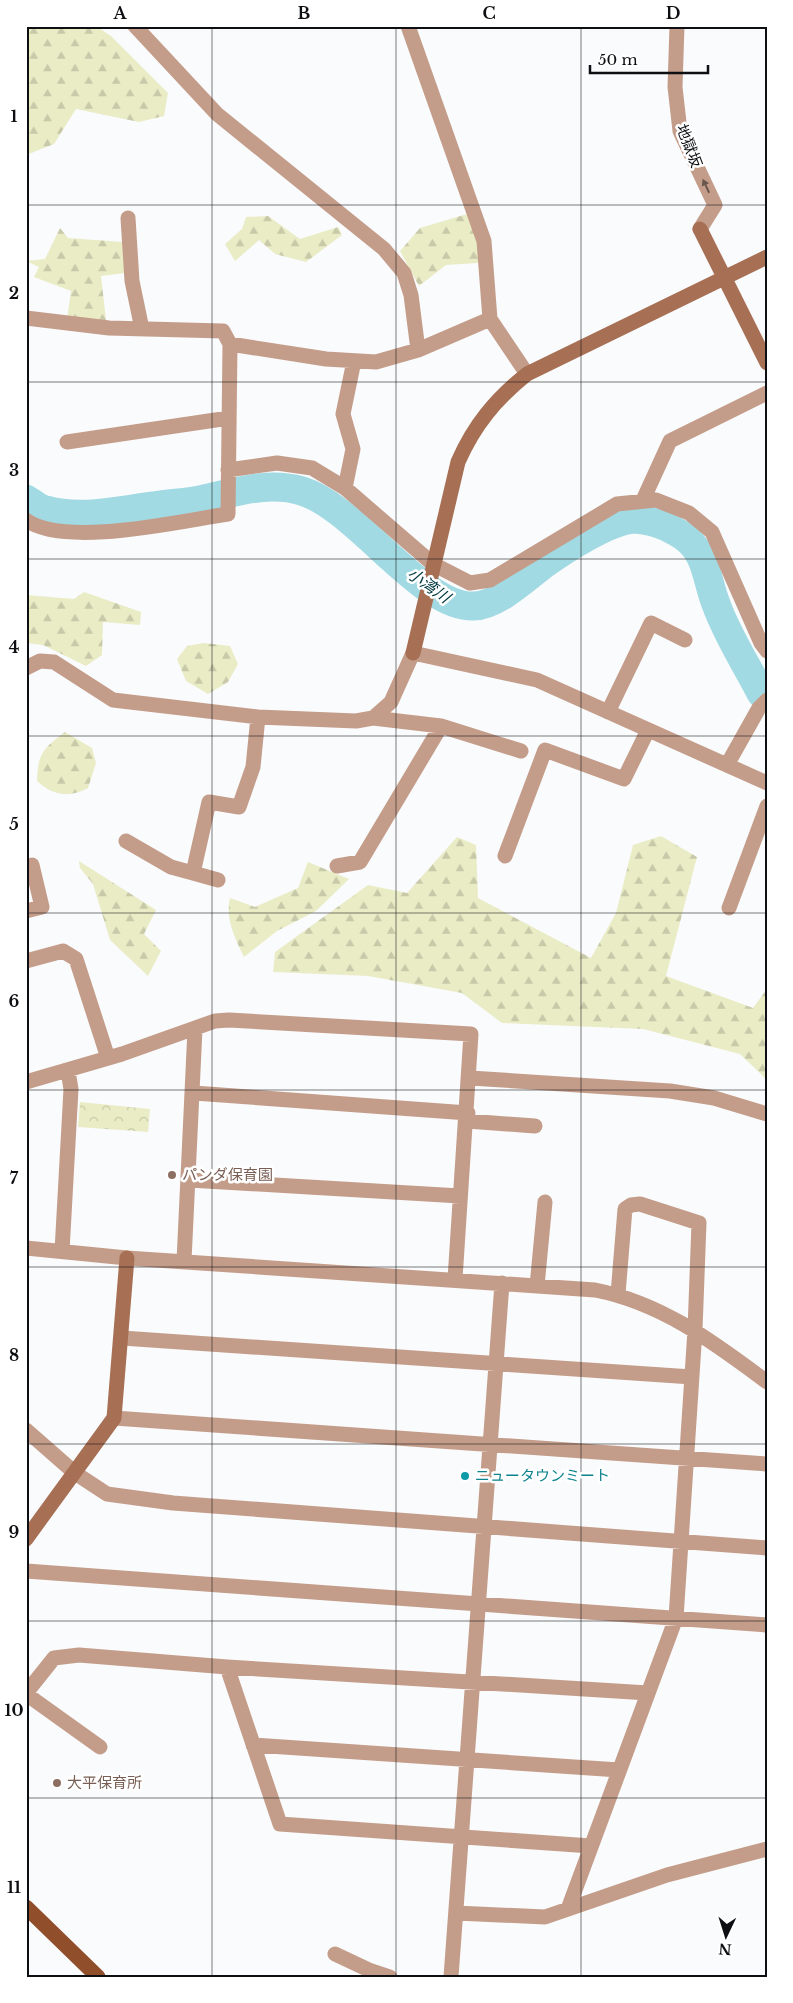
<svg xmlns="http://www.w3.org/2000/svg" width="793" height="2003" viewBox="0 0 793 2003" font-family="'Libre Baskerville','Noto Sans JP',serif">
  <defs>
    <pattern id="forest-firs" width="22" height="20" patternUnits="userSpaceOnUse" patternTransform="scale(1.25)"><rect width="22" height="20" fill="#eaecc6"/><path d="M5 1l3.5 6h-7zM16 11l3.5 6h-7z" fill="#c8c9a9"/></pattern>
    <pattern id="park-crowns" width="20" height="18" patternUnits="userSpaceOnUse" patternTransform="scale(1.25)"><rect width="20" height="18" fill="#eaecc6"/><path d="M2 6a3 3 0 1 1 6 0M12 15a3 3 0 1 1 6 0" fill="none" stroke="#c8c9a9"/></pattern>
  </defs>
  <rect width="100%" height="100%" fill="#fafbfd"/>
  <path fill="url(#forest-firs)" d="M 26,26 L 96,26 L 111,36 L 168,93 L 164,116 L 139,122 L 76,109 L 54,144 L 26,155 Z
    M 467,214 L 478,241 L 478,263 L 446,265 L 419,286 L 400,251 L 420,228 Z
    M 268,216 L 300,239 L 338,227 L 342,235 L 306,262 L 275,254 L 259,240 L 235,261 L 225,244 L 242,229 L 246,217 Z
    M 60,228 L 68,238 L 123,242 L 125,273 L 101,276 L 106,320 L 67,319 L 71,291 L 34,277 L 39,267 L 26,261 L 45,259 Z
    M 84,592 L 141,612 L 140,625 L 103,622 L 102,655 L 86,666 L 43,645 L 26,643 L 26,595 L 74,599 Z
    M 204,643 L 230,646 L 238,664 L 228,682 L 208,694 L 186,681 L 177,659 L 187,646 Z
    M 65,732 L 92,748 L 96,763 L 88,788 C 70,798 53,796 37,781 C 38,753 43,749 65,732 Z
    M 661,836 L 697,857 L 666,976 L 753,1008 L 767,989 L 767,1080 L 740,1054 L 643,1029 L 502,1023 L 462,993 L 368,976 L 273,972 L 275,952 L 368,885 L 407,893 L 457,837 L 476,845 L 478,898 L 591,958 L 616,913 L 633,845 Z
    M 79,861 L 156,910 L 144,934 L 161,951 L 148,976 L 110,940 L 93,884 L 80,868 Z
    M 308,862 L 349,879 L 316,911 L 277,931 L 244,957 C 235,938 225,919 230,898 L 255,907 L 298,888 Z"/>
  <path fill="url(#park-crowns)" d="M 80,1102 L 150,1109 L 148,1132 L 78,1127 Z"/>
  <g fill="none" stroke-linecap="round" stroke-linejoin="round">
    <path stroke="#a2dae3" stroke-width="29" d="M 26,499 C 33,503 39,509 46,510 C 81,520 119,510 154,506 C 171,503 188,503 204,499 C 236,492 269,481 302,491 C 357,508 421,608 474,606 C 496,606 526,578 543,565 C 564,550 611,519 636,519 C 647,520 658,523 667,527 C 677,532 686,536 693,545 C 707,561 708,584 716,604 C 727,635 746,664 761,693 L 767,695"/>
    <path stroke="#c49d8a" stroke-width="15" d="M 135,26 L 217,114 L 384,249 L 404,273 L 411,295 L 418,350
      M 408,26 L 484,241 L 490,319 L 527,374
      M 677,26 L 675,87 L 680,131 L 715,205 L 700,229
      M 128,218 L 132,281 L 142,329
      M 26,318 L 109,328 L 223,331 L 230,344 L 228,514 C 180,521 65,548 26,520
      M 230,344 L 326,359 L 376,362 L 418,350 L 490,319
      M 67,442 L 229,418
      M 228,470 L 277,463 L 312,468 L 345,488 L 433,564 L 470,583 L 490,580 L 617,504 L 656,500 L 689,513 L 712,532 L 761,643 L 767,651
      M 345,488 L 353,449 L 343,414 L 354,361
      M 643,500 L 670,441 L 767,393
      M 26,668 L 40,661 L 54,662 L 113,700 L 258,717 L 356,721 L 373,718 L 391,702 L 413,653 L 537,680 L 767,783
      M 608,712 L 651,623 L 685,640
      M 441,726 L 521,751
      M 727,765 L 759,708 L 767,700
      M 126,841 L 171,867 L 193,873 L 209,802 L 239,807 L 253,767 L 258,717
      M 505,856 L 545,750 L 624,779 L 648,730
      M 337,866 L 360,862 L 441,726 L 373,718
      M 26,867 L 32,865 L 42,907 L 26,911
      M 193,873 L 218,880
      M 729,908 L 767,806
      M 26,961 L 63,951 L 76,959 L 108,1058
      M 470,1078 L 670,1091 L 714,1098 L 767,1114
      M 26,1082 L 122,1054 L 215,1021 L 229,1020 L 471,1034 L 455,1279
      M 194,1093 L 468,1113
      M 467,1121 L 535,1126
      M 189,1180 L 460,1196
      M 26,1248 L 127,1258 L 595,1290 C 662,1303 713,1342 767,1382
      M 62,1251 L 71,1089 L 68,1071
      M 184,1261 L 195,1029
      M 537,1286 L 545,1202
      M 122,1338 L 692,1377
      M 114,1418 L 767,1464
      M 26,1430 L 75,1473 L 107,1494 L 173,1503 L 767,1548
      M 26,1571 L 767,1625
      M 227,1667 L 280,1824 L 591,1846
      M 26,1693 L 54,1658 L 79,1655 L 227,1667 L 648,1693
      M 26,1694 L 100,1747
      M 253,1745 L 619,1770
      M 568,1909 L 676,1618 L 695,1330 L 699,1223 L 640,1204 L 631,1205 L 625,1209 L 618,1294
      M 456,1913 L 545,1917 L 667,1875 L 767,1849
      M 335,1954 L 369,1970 L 390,1977
      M 451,1977 L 502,1283"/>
    <path stroke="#a77054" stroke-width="15" d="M 700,229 L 767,363
      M 413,653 L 458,462 C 474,425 496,399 527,374 L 767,257
      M 26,1539 L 114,1418 L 127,1258"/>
    <path stroke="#904e2b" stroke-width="15" d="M 26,1907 L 98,1977"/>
  </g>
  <defs><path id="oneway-solid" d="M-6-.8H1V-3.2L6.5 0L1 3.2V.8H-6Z" transform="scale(1.25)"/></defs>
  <use fill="#69564e" href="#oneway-solid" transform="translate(706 186) rotate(-115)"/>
  <path fill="none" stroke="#0e0f12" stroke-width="1" stroke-opacity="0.55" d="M 212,26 L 212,1977M 396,26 L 396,1977M 581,26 L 581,1977M 26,205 L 767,205M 26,382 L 767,382M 26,559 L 767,559M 26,736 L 767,736M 26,913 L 767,913M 26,1090 L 767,1090M 26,1267 L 767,1267M 26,1444 L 767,1444M 26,1621 L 767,1621M 26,1798 L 767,1798"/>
  <g fill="#8d6e63" stroke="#fff" stroke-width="2">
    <circle cx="172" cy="1175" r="5"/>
    <circle cx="57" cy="1783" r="5"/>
  </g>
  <circle fill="#0f9aa8" stroke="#fff" stroke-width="2" cx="465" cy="1476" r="5"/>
  <g text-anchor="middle" stroke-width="5" stroke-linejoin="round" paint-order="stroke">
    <g font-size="15" fill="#0e0f12" stroke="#fff">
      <text transform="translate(689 146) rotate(69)" y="5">地獄坂</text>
    </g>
    <g font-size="15" fill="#785e54" stroke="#fff" text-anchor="start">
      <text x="182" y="1180">パンダ保育園</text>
      <text x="67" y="1788">大平保育所</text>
    </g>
    <g font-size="15" fill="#0d838f" stroke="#fff" text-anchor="start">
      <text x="475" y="1481">ニュータウンミート</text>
    </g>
    <g font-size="16" font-style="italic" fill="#00373e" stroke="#fff">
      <text transform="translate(429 585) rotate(35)" y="6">小湾川</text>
    </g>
  </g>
  <rect width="793" height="2003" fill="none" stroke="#ffffff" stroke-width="55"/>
  <g transform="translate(726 1936) rotate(184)" stroke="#ffffff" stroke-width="4" paint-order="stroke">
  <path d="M0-4L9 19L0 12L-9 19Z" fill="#0e0f12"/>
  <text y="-8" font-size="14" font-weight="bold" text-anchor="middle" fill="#0e0f12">N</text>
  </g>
  <path d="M590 65v8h118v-8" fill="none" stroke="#0e0f12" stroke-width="2.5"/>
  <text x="598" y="65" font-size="15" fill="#0e0f12" stroke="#ffffff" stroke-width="4" paint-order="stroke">50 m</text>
  <rect x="28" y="28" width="738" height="1948" fill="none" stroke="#0e0f12" stroke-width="2"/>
  <g font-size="16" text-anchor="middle" font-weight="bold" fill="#0e0f12">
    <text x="120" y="19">A</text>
    <text x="304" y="19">B</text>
    <text x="489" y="19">C</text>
    <text x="673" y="19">D</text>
    <text x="14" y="122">1</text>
    <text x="14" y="299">2</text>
    <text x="14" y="476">3</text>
    <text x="14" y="653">4</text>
    <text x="14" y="830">5</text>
    <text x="14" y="1007">6</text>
    <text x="14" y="1184">7</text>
    <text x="14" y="1361">8</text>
    <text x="14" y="1538">9</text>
    <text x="14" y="1716">10</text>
    <text x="14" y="1893">11</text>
  </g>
</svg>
